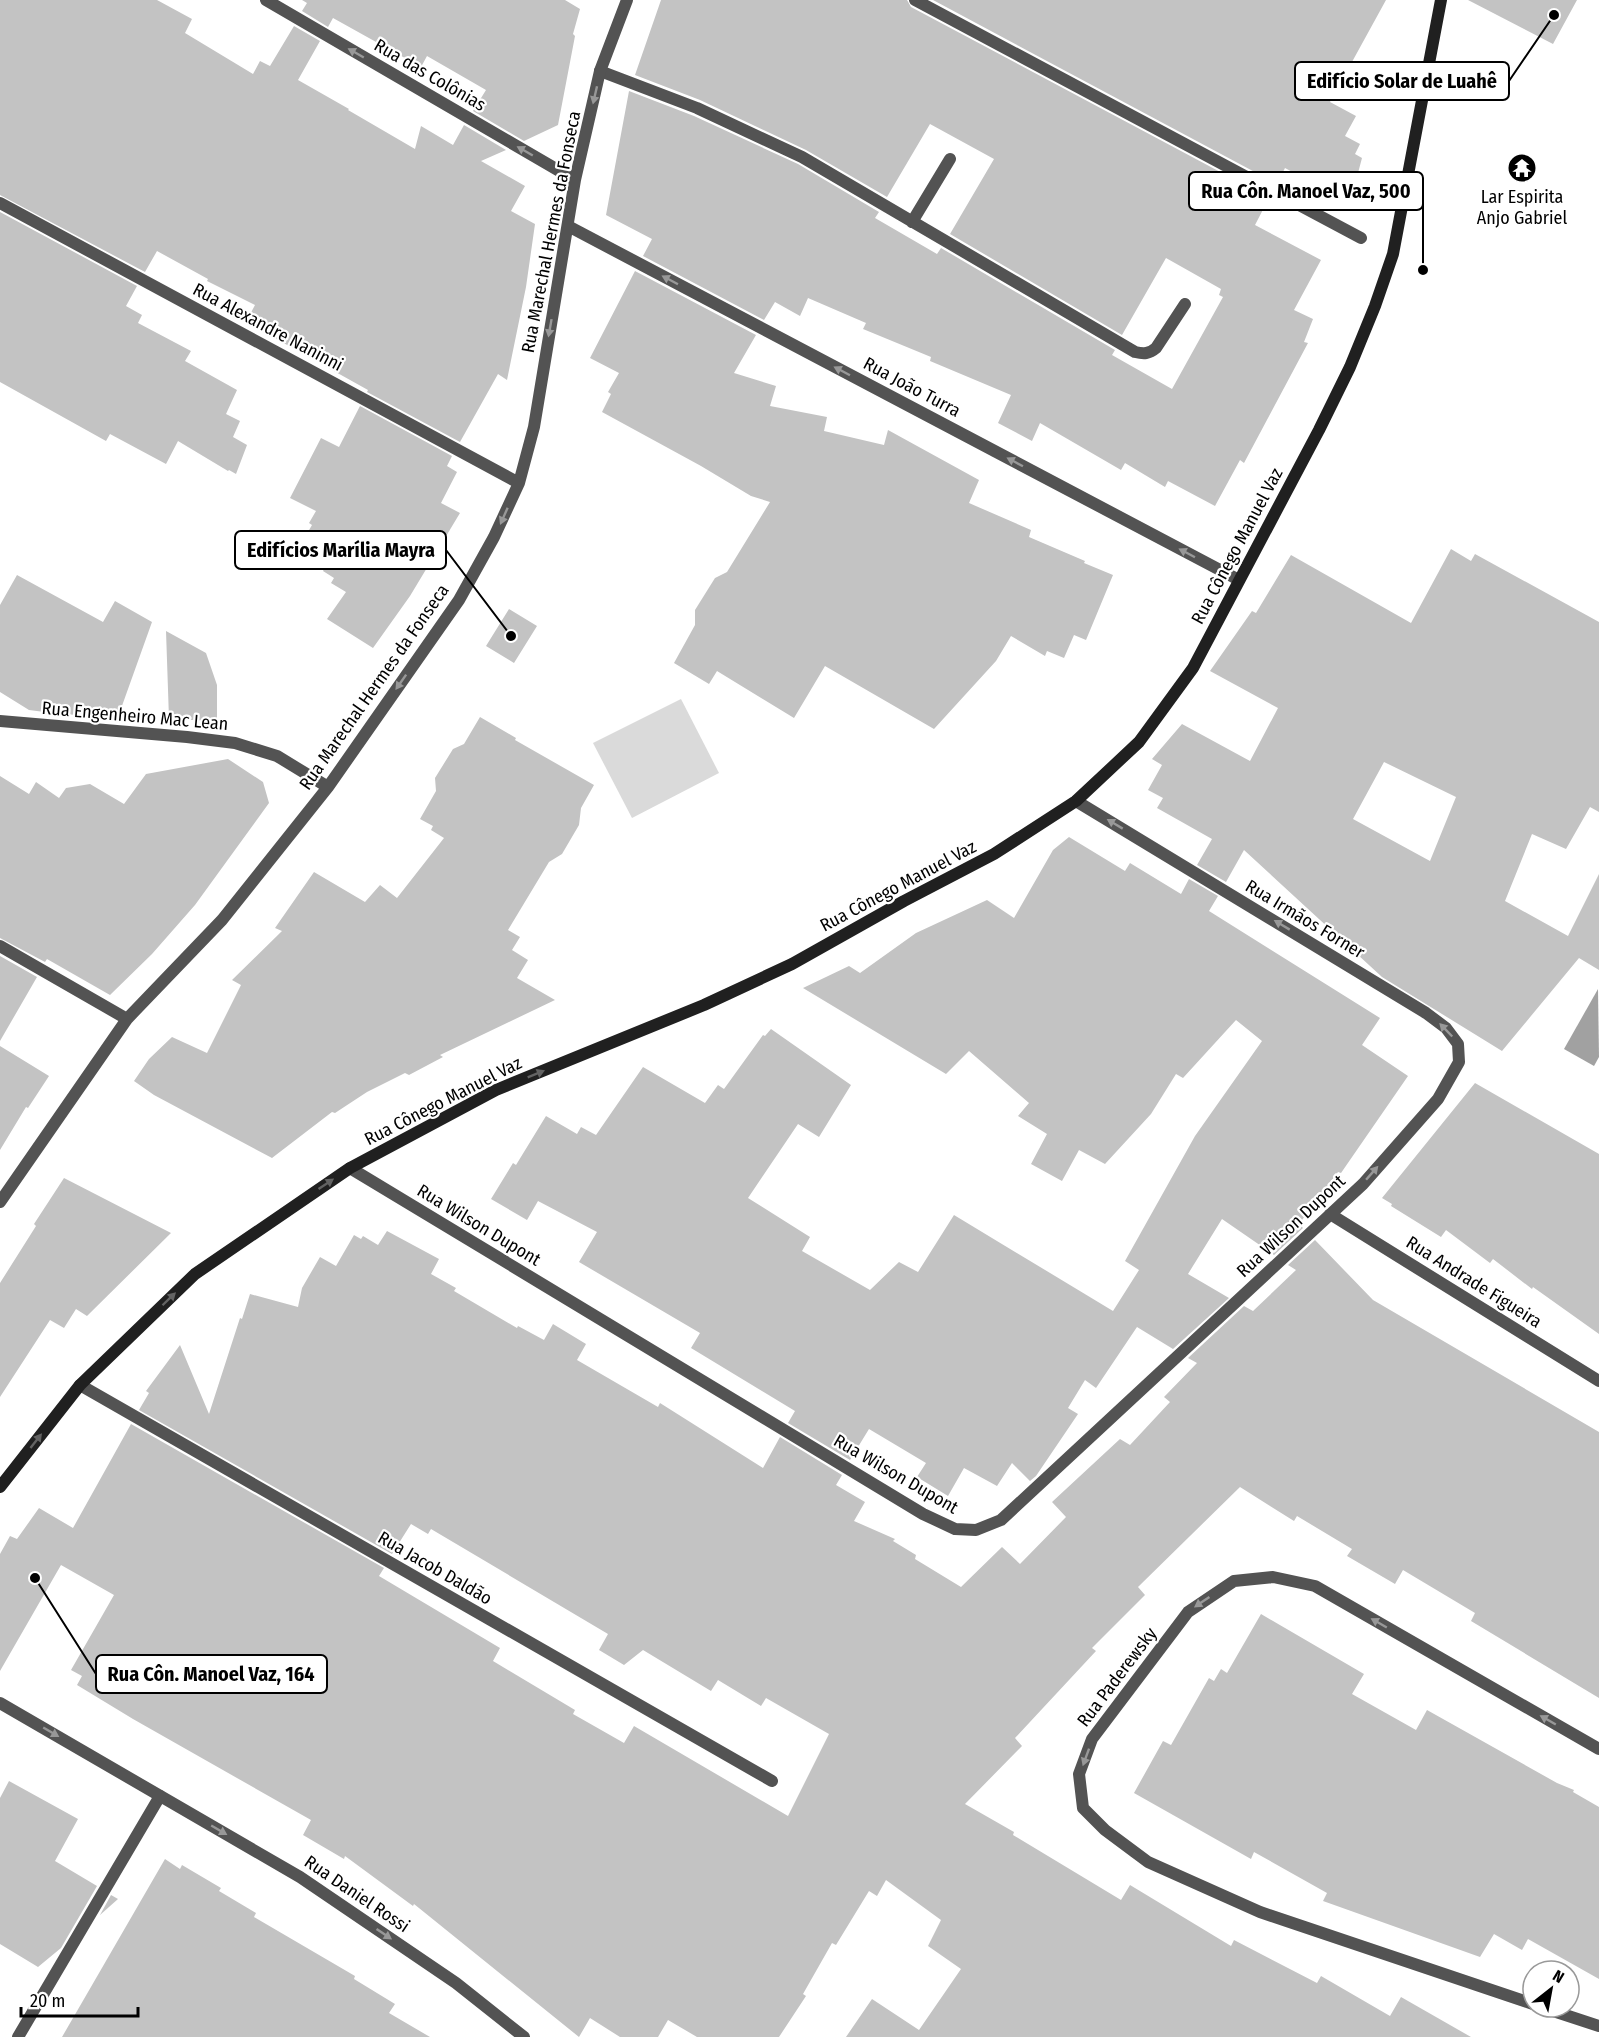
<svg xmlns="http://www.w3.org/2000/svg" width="1599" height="2037" viewBox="0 0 1599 2037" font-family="'Fira Sans Condensed',sans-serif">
  <rect width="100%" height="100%" fill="#fff"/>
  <path fill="#dadada" d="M 681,699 L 719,773 L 632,818 L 593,743 Z"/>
  <path fill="#a1a1a1" d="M 1598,989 L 1599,1057 L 1594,1066 L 1564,1049 Z"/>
  <path fill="#c3c3c3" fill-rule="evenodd" d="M 0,0 L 157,0 L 192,19 L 185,33 L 253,74 L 260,61 L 270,66 L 294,26 L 320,41 L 298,80 L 349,109 L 348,110 L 415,149 L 421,126 L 453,145 L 464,125 L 506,150 L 481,161 L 525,186 L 511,211 L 535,224 L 526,287 L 507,380 L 498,374 L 460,442 L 367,392 L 368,390 L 246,322 L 255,305 L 207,281 L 208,279 L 157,251 L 145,272 L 0,195 Z
    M 302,0 L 565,0 L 580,9 L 573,34 L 575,36 L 558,125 L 524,141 L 473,111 L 486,90 L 427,56 L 421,67 L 333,18 L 328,27 L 302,11 L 307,3 Z
    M 661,0 L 907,0 L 911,7 L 1269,198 L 1255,225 L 1321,260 L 1294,310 L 1313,319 L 1304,342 L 1308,343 L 1244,463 L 1240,460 L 1215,506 L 1168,481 L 1165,487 L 1125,463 L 1121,470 L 1040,423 L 1032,441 L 998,423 L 1011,395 L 930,361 L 931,357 L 863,329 L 866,323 L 808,298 L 800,316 L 775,302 L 764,320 L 643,256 L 652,239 L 606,215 L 629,91 L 694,116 L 798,164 L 879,212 L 875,218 L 937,254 L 941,248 L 1115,350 L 1112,355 L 1172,389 L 1223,297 L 1219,295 L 1221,289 L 1166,258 L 1122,335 L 950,234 L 994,159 L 930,124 L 887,197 L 806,150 L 700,100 L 635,75 Z
    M 933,0 L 1386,0 L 1330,102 L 1356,116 L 1345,136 L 1360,144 L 1355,154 L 1362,158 L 1350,203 L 1285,168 L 1277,184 Z
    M 1468,0 L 1577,0 L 1553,44 Z
    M 0,212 L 137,286 L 126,306 L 142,315 L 138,323 L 191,351 L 185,361 L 237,390 L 226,414 L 240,421 L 233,437 L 247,445 L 236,474 L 229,470 L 228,471 L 178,441 L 166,464 L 110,434 L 106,441 L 0,382 Z
    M 635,271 L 756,335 L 734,373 L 776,386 L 770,406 L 827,417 L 824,431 L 884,445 L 888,430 L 979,480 L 969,503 L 1031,530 L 1029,537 L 1085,561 L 1084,563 L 1113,575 L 1086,640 L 1074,635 L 1064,658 L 1047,651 L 1045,656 L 1011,636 L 996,661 L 934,729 L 825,666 L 794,718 L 717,671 L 709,684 L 674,663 L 695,625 L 695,610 L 715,578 L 727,572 L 770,502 L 751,496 L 701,466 L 602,412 L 611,394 L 608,392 L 619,373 L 590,358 Z
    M 360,406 L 452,456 L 447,466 L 457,472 L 441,503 L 460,513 L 410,596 L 373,648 L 327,619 L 346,592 L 331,583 L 334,578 L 323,571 L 333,551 L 305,537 L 312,525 L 309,523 L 316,511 L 290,498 L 321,438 L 339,447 Z
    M 1451,549 L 1471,561 L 1475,554 L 1599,622 L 1599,812 L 1590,807 L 1566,849 L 1532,834 L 1505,901 L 1568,936 L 1599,874 L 1599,970 L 1579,958 L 1502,1051 L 1382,977 L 1244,850 L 1226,882 L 1197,865 L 1212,839 L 1157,808 L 1163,798 L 1148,790 L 1162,765 L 1152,759 L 1182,724 L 1250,761 L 1278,708 L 1210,671 L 1252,611 L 1256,613 L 1291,555 L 1411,623 ZM 1384,762 L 1456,797 L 1430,861 L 1353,819 Z
    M 17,575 L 103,622 L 115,601 L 152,622 L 118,717 L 60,714 L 29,710 L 0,692 L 0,605 Z
    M 509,609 L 537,626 L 514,663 L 486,646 Z
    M 166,631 L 206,653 L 217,685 L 217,721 L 169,719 Z
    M 480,717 L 516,738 L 515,740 L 594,785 L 581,808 L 579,825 L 562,854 L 549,862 L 508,930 L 520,937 L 512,950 L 528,960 L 517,978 L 555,1000 L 440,1055 L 443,1057 L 409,1075 L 405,1073 L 367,1092 L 335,1113 L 332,1112 L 272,1158 L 154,1095 L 134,1081 L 149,1059 L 172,1037 L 207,1053 L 241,985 L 232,980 L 282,931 L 275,928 L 314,872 L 365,902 L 380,885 L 397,898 L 444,838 L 431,830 L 433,826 L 420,819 L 436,791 L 435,778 L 453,749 L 464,744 Z
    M 228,759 L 263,782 L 269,803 L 195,905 L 152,954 L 110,995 L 47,959 L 45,962 L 0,938 L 0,776 L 29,794 L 36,782 L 59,798 L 66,788 L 90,784 L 124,804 L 146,774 Z
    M 1069,837 L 1125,871 L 1130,863 L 1181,894 L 1189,879 L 1218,896 L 1209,911 L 1380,1018 L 1362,1045 L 1408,1076 L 1341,1173 L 1338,1172 L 1299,1224 L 1303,1228 L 1274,1255 L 1222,1219 L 1188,1274 L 1229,1298 L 1173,1349 L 1137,1327 L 1096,1388 L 1085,1380 L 1068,1408 L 1078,1414 L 1036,1476 L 1030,1481 L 1012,1463 L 997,1486 L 964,1468 L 948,1496 L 917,1477 L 926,1463 L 869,1429 L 850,1460 L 788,1423 L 795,1411 L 691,1348 L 700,1333 L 579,1262 L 597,1232 L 538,1201 L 527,1220 L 491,1199 L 513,1163 L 516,1165 L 546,1116 L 577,1134 L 581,1127 L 596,1135 L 643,1067 L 705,1103 L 718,1085 L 724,1089 L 763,1035 L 765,1036 L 771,1029 L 851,1085 L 819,1137 L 798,1124 L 748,1198 L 810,1237 L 802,1251 L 870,1290 L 899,1262 L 918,1272 L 954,1215 L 1113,1311 L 1139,1270 L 1125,1261 L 1195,1136 L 1262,1041 L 1236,1020 L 1183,1078 L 1176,1074 L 1151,1114 L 1105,1164 L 1079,1150 L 1062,1181 L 1031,1164 L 1047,1134 L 1018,1116 L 1029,1103 L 969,1051 L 946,1074 L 803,988 L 849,966 L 860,973 L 916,933 L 987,900 L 1014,918 L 1053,850 Z
    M 0,956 L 37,977 L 0,1041 Z
    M 0,1046 L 49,1076 L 28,1108 L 26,1107 L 0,1150 Z
    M 1475,1083 L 1599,1154 L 1599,1334 L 1533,1287 L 1532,1289 L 1493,1259 L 1490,1263 L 1446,1230 L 1441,1237 L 1391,1206 L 1392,1204 L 1382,1198 Z
    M 64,1178 L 171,1233 L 87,1316 L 76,1309 L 64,1328 L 50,1320 L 0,1397 L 0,1283 L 36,1226 L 34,1224 Z
    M 387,1231 L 439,1259 L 431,1274 L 456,1288 L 454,1291 L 517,1328 L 518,1326 L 544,1340 L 553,1324 L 586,1344 L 577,1360 L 658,1407 L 660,1403 L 763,1468 L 780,1437 L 842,1475 L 836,1485 L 865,1502 L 854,1521 L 895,1539 L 893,1541 L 916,1555 L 915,1559 L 961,1587 L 1002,1547 L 1020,1564 L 1066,1517 L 1052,1502 L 1120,1439 L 1130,1445 L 1170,1402 L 1164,1397 L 1197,1363 L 1188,1358 L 1244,1306 L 1253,1311 L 1296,1270 L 1288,1265 L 1315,1240 L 1373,1300 L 1599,1432 L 1599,1698 L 1471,1621 L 1475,1613 L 1403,1570 L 1395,1584 L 1347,1556 L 1352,1549 L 1297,1516 L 1294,1521 L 1240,1487 L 1138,1587 L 1145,1595 L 1092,1648 L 1096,1651 L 1015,1738 L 1022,1746 L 965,1804 L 1014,1832 L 1013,1835 L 1121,1900 L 1130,1885 L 1231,1946 L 1234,1940 L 1317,1983 L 1321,1976 L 1390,2016 L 1401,1997 L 1471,2037 L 846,2037 L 872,1999 L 919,2030 L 961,1969 L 928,1946 L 941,1920 L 886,1880 L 877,1896 L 869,1891 L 836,1945 L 832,1943 L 803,1994 L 806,1996 L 779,2037 L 697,2037 L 668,2020 L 658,2037 L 620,2037 L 590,2018 L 579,2037 L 414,1904 L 413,1906 L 345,1856 L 344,1859 L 303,1835 L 311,1820 L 133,1719 L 77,1685 L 82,1676 L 71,1670 L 114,1595 L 61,1565 L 0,1671 L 0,1554 L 10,1536 L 17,1539 L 39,1508 L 73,1528 L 131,1424 L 384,1568 L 379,1576 L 500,1648 L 493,1661 L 575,1710 L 573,1714 L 624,1743 L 634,1726 L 788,1816 L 829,1734 L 766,1698 L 761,1706 L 718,1680 L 711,1691 L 643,1650 L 624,1665 L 599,1650 L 608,1634 L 431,1529 L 428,1534 L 411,1524 L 392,1554 L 139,1410 L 149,1393 L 146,1391 L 180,1345 L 209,1414 L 240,1318 L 242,1319 L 250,1294 L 298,1307 L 302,1288 L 320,1257 L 336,1266 L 354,1235 L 361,1239 L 363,1236 L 378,1245 Z
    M 1261,1614 L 1364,1674 L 1352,1694 L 1416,1730 L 1427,1710 L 1557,1783 L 1574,1790 L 1573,1792 L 1599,1807 L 1599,1979 L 1528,1939 L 1522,1950 L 1494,1934 L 1480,1957 L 1323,1901 L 1327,1893 L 1254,1852 L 1251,1859 L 1134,1793 L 1163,1741 L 1171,1745 L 1209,1678 L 1214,1681 L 1221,1669 L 1227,1673 Z
    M 9,1781 L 78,1819 L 55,1861 L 97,1886 L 61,1948 L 38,1967 L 0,1944 L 0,1798 Z
    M 165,1859 L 180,1869 L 182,1865 L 221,1888 L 219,1891 L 256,1913 L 254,1917 L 355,1976 L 354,1979 L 395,2004 L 389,2013 L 430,2037 L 62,2037 Z
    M 111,1895 L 118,1899 L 100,1915 Z"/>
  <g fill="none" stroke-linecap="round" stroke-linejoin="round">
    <path stroke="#535353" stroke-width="12" d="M 600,71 L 697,108 L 802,157 L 1135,352 C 1144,354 1149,354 1156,348 L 1185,304
      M 912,222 L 950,159
      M 18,2037 L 160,1796"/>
    <path stroke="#535353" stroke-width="12" d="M 266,0 L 575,180
      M 915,0 L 1361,238
      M 0,203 L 519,483
      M 568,226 L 1239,580
      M 0,721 L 187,737 L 235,743 L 277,756 L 328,787
      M 0,946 L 127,1019
      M 350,1168 L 923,1514 L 955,1529 L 976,1530 L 1001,1520 L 1363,1184 L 1438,1099 L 1459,1062 L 1458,1044 L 1446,1028 L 1426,1013 L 1076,801
      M 0,1202 L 127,1019 L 222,920 L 328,787 L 459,600 L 494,537 L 519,483 L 534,427 L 575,180 L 600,71 L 627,0
      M 1330,1214 L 1599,1381
      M 80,1385 L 772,1781
      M 0,1703 L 300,1877 L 456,1983 L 524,2037
      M 1533,2004 L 1260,1912 L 1148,1862 L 1105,1830 L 1083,1808 L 1079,1774 L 1092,1739 L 1188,1612 L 1234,1581 L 1273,1577 L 1315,1586 L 1599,1749
      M 1541,2007 L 1599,2026"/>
    <path stroke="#202020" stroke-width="12" d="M 0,1487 L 80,1385 L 195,1274 L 350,1168 L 496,1090 L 704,1005 L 792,964 L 904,901 L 994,854 L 1076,801 L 1139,742 L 1193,668 L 1319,430 L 1350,367 L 1375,306 L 1393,254 L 1441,0"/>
  </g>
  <defs><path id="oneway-solid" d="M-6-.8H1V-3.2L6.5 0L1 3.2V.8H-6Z" transform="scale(1.5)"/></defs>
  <g fill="#989898">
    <use href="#oneway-solid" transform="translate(356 53) rotate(-150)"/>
    <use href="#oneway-solid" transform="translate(595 95) rotate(103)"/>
    <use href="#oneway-solid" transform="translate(525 151) rotate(-150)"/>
    <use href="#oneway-solid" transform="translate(670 280) rotate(-152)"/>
    <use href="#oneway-solid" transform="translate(550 328) rotate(100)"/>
    <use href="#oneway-solid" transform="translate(842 371) rotate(-152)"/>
    <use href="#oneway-solid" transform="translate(1015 462) rotate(-152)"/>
    <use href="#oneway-solid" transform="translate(504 516) rotate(114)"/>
    <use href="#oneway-solid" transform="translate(1187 553) rotate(-152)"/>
    <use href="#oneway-solid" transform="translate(401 682) rotate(125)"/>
    <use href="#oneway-solid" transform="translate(1115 824) rotate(-149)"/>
    <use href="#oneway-solid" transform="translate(1282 925) rotate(-149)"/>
    <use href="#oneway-solid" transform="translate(1446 1030) rotate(-134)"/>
    <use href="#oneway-solid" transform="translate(1372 1173) rotate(-49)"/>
    <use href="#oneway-solid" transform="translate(1202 1602) rotate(146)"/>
    <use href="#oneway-solid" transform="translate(1379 1623) rotate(-150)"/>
    <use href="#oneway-solid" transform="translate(1548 1720) rotate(-150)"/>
    <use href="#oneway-solid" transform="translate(51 1732) rotate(30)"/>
    <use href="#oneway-solid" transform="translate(1086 1757) rotate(110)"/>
    <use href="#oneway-solid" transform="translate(219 1830) rotate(30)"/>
    <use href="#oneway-solid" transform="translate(384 1934) rotate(34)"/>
  </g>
  <g fill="#636363">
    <use href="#oneway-solid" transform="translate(536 1074) rotate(-22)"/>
    <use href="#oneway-solid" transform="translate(326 1184) rotate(-34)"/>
    <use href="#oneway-solid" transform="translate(169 1299) rotate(-44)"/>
    <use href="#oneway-solid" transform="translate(36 1441) rotate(-52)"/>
  </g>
  <defs>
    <g id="temple-disc" transform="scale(1.5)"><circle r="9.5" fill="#000" stroke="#fff"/><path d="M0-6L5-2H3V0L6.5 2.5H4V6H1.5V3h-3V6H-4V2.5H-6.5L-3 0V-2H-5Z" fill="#fff"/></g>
  </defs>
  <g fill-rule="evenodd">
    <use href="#temple-disc" x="1522" y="168"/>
  </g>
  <g text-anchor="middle" stroke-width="4.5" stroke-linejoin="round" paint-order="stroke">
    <g font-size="18" fill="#000" stroke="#fff">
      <text transform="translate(430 75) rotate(30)" y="6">Rua das Colônias</text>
      <text transform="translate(551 232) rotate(-79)" y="6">Rua Marechal Hermes da Fonseca</text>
      <text transform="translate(268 327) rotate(28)" y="6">Rua Alexandre Naninni</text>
      <text transform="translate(912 387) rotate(28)" y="6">Rua João Turra</text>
      <text transform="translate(1237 546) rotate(-62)" y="6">Rua Cônego Manuel Vaz</text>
      <text transform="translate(374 687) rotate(-55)" y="6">Rua Marechal Hermes da Fonseca</text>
      <text transform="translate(135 716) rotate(5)" y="6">Rua Engenheiro Mac Lean</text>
      <text transform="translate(898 886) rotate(-28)" y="6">Rua Cônego Manuel Vaz</text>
      <text transform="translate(1305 919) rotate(31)" y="6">Rua Irmãos Forner</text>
      <text transform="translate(443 1101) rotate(-27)" y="6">Rua Cônego Manuel Vaz</text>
      <text transform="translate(479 1225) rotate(31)" y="6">Rua Wilson Dupont</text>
      <text transform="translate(1291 1226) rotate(-43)" y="6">Rua Wilson Dupont</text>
      <text transform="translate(1474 1282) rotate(32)" y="6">Rua Andrade Figueira</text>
      <text transform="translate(896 1474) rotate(30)" y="6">Rua Wilson Dupont</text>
      <text transform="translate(435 1568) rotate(30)" y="6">Rua Jacob Daldão</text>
      <text transform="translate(1117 1677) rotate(-53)" y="6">Rua Paderewsky</text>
      <text transform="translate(357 1894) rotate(34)" y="6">Rua Daniel Rossi</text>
    </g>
    <g font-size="18" fill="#000" stroke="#fff">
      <text x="1522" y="203">Lar Espirita<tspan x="1522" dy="21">Anjo Gabriel</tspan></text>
    </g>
  </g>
  <path fill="none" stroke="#000" stroke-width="2" d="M1554 15L1509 81M1423 270L1423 191M511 636L446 550M35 1578L96 1674"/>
  <g fill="#000" stroke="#fff" stroke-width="2">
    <circle cx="1554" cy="15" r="6"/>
    <circle cx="1423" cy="270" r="6"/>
    <circle cx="511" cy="636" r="6"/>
    <circle cx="35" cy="1578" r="6"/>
  </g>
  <g fill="#fff" stroke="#000" stroke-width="2">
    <rect x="1295" y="62" width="214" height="38" rx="6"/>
    <rect x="1189" y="172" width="234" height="38" rx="6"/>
    <rect x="235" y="531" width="211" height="38" rx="6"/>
    <rect x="96" y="1655" width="231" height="38" rx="6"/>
  </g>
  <g font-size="20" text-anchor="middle" font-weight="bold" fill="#000">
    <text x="1402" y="88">Edifício Solar de Luahê</text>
    <text x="1306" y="198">Rua Côn. Manoel Vaz, 500</text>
    <text x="341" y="557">Edifícios Marília Mayra</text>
    <text x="211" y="1681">Rua Côn. Manoel Vaz, 164</text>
  </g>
  <g transform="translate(1551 1989) rotate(31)"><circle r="28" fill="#ffffff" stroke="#999999" stroke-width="1.5"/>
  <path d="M0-4.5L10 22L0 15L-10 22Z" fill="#000000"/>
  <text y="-9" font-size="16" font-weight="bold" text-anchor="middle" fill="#000000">N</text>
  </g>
  <path d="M21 2007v9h117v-9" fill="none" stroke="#000000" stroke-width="3"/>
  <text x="30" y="2007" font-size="18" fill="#000000" stroke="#ffffff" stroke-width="4.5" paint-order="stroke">20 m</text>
</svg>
